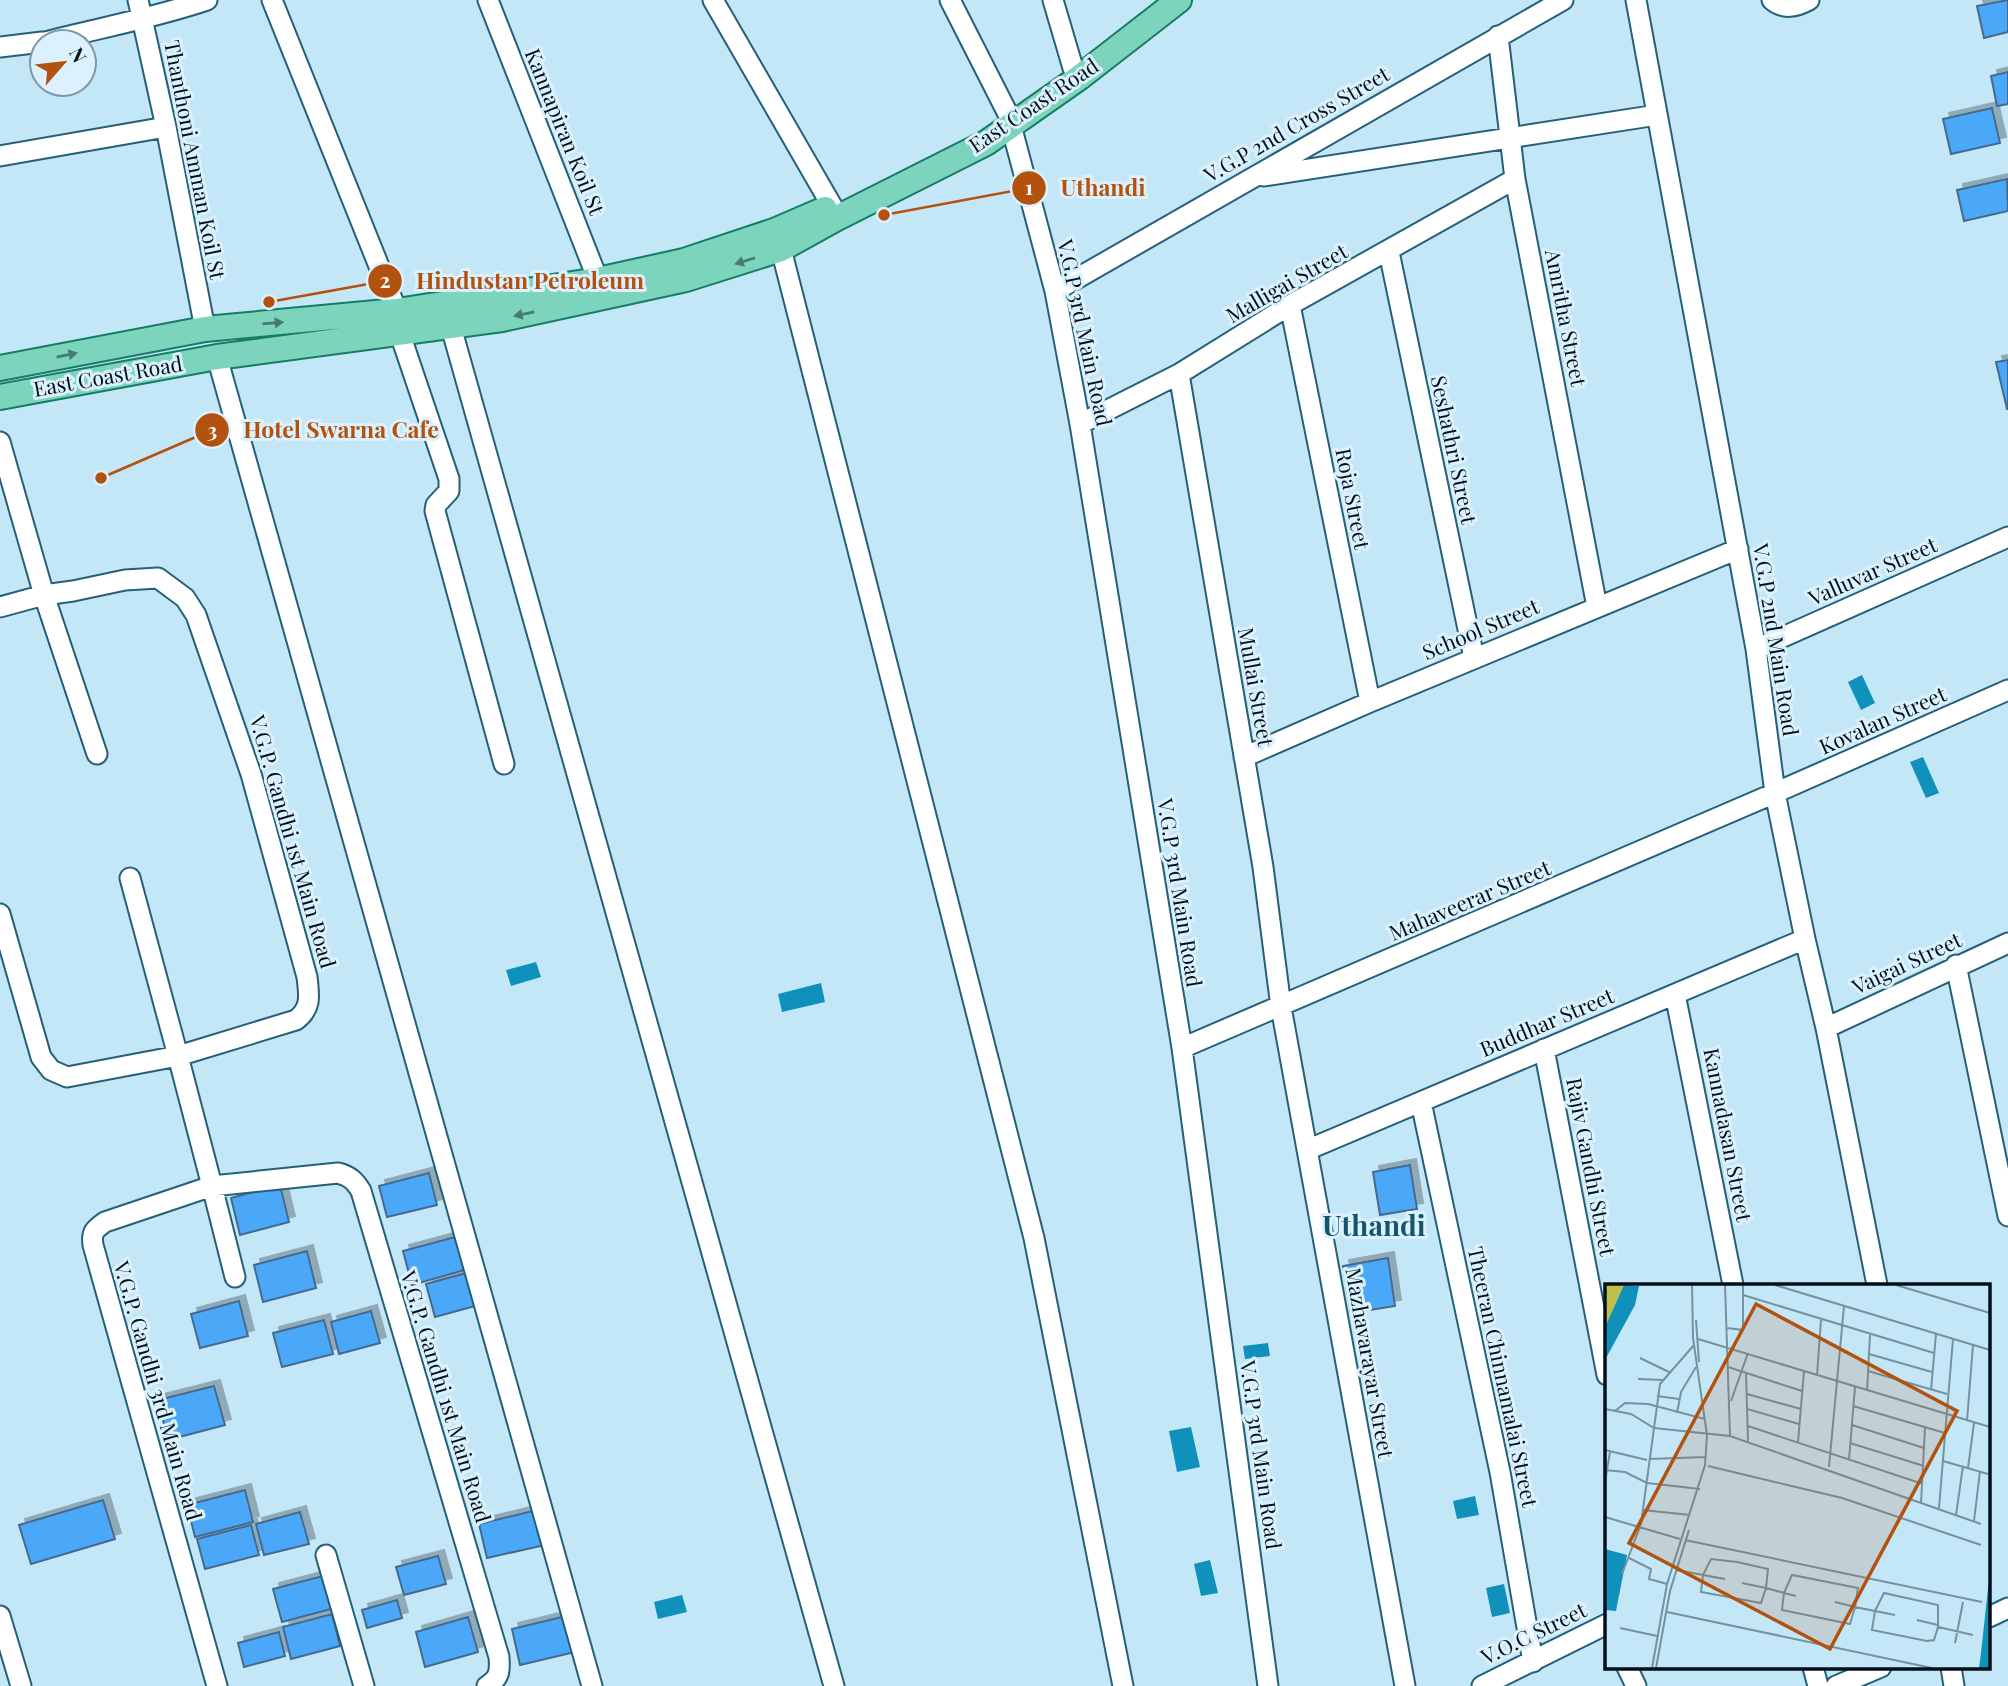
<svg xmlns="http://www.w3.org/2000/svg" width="2008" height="1686" viewBox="0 0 2008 1686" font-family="'Playfair Display',serif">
  <defs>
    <filter id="shadow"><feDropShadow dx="6" dy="-6" stdDeviation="0" flood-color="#0004"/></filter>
  </defs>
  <rect width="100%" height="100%" fill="#c4e7f8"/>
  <path fill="#1091bb" d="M 1862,675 L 1875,703 L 1861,710 L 1848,682 Z
    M 1923,757 L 1939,793 L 1926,798 L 1910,762 Z
    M 536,962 L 541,977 L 511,986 L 506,970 Z
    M 821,983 L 825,1002 L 782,1012 L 778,994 Z
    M 1268,1343 L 1270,1356 L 1245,1359 L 1243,1346 Z
    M 1191,1427 L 1200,1467 L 1177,1472 L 1169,1431 Z
    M 1475,1496 L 1479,1515 L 1457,1519 L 1453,1501 Z
    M 1210,1560 L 1218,1593 L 1201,1596 L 1194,1564 Z
    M 1504,1584 L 1510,1613 L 1492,1617 L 1486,1588 Z
    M 682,1595 L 687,1612 L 658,1619 L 654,1602 Z"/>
  <path fill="#4ca7f7" stroke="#446b8f" stroke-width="2" filter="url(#shadow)" d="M 2008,0 L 2008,32 L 1984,38 L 1977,6 Z
    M 2008,72 L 2008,104 L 1997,106 L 1991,76 Z
    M 1992,108 L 2000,143 L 1951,154 L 1943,119 Z
    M 2007,179 L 2008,211 L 1964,221 L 1957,190 Z
    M 2008,360 L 2008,409 L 2007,409 L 1996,362 Z
    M 1410,1165 L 1417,1209 L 1380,1215 L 1373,1172 Z
    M 429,1173 L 437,1205 L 387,1217 L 379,1186 Z
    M 280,1185 L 289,1222 L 240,1235 L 231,1198 Z
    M 459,1236 L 468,1269 L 412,1285 L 403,1251 Z
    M 307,1251 L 316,1288 L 263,1302 L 254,1265 Z
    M 1388,1258 L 1395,1306 L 1351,1313 L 1343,1266 Z
    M 466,1273 L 475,1306 L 435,1317 L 426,1284 Z
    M 239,1301 L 248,1336 L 200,1348 L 191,1314 Z
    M 371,1311 L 380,1343 L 339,1354 L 331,1322 Z
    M 324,1320 L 333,1354 L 282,1367 L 273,1333 Z
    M 214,1386 L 225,1425 L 168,1440 L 158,1400 Z
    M 245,1490 L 253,1522 L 195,1537 L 187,1505 Z
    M 103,1500 L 115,1539 L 31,1564 L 19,1525 Z
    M 537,1510 L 545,1545 L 487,1558 L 479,1524 Z
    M 300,1512 L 309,1544 L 264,1555 L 256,1524 Z
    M 251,1525 L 259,1555 L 205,1569 L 197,1539 Z
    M 438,1556 L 446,1584 L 404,1595 L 396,1567 Z
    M 323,1576 L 331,1609 L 282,1622 L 273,1589 Z
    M 397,1600 L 402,1618 L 367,1628 L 362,1610 Z
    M 332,1614 L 340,1646 L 291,1659 L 283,1627 Z
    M 566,1616 L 575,1652 L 520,1665 L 512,1629 Z
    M 468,1617 L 478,1652 L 425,1667 L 416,1632 Z
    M 279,1632 L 285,1656 L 244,1667 L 238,1643 Z"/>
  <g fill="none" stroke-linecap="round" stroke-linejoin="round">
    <g stroke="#246079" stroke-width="23">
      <path id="minor" d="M 138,0 L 166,127 L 205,329
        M 272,0 L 397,311
        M 488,0 L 598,280
        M 713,0 L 832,206
        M 950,0 L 1008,114 L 1055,291 L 1080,424 L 1182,1048 L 1268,1686
        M 1053,0 L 1073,68
        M 1636,0 L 1756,649 L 1775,793 L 1805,939 L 1826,1028 L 1877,1285
        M 1772,0 C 1784,10 1796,7 1809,0
        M 1498,36 L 1515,179 L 1597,607
        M 45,42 C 99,28 154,18 207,0
        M 0,47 L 42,42
        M 0,156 L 166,127
        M 1264,176 L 1657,115
        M 781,249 L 1034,1238 L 1123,1686
        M 1389,252 L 1474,658
        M 1055,291 L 1563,0
        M 1290,305 L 1370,702
        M 451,327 L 834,1686
        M 399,331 L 449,479 L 449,491 L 436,505 L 435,511 L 504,764
        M 217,357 L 592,1686
        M 1179,374 L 1263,867 L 1281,1007 L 1405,1686
        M 1080,424 L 1179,374 L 1290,305 L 1515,179
        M 0,442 L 44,595 L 73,591 L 125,580 L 158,578 L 185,598 L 196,615 L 251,774 L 307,977 C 309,995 312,1008 296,1020 L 178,1056 L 212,1186 L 338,1173 C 350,1176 355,1181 361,1191 L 499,1657 C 500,1671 500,1678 487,1686
        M 0,607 L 44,595 L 97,754
        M 1756,649 L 2008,537
        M 1244,757 L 1370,702 L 1738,549
        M 0,914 L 41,1057 L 51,1070 L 67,1077 L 178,1056 L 130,878
        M 1956,965 L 2008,1216
        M 1675,994 L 1733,1285
        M 1826,1028 L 2008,943
        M 1182,1048 L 1775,793 L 2008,690
        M 1544,1049 L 1607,1375
        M 1421,1102 L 1500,1472 L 1533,1662
        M 1307,1150 L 1805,939
        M 326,1555 L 364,1686
        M 0,1616 L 21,1686
        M 1989,1617 L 2008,1608
        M 1627,1667 L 1636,1686
        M 1813,1667 L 1818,1686
        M 1951,1667 L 1954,1686
        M 217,1686 L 93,1245 C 91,1232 95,1229 105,1222 L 212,1186 L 235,1277
        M 1482,1686 L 1607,1624
        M 1836,1686 L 1881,1667"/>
    </g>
    <g stroke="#177c64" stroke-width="28">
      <path id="major" d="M 0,368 L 205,329 L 397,311 L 598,280 L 684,261 L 774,231 L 825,209
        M 0,397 L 217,357 L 502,319 L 686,279 L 781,249 L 837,218 L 986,143 L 1080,77 L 1179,0"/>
    </g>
    <use href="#minor" stroke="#fff" stroke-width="19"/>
    <use href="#major" stroke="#7bd4bb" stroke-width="24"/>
  </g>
  <defs><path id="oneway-solid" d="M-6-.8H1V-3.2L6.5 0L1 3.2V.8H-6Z" transform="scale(1.75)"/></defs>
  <g fill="#447b72">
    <use href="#oneway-solid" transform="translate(745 261) rotate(163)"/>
    <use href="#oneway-solid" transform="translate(524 314) rotate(168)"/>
    <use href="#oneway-solid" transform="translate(273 323) rotate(-5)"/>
    <use href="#oneway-solid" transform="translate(67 355) rotate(-11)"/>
  </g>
  <g text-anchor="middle" stroke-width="6" stroke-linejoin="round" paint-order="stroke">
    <g font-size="21" fill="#000f19" stroke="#dbf2fe">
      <text transform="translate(1034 106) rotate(-34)" y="7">East Coast Road</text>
      <text transform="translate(1297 125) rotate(-30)" y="7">V.G.P 2nd Cross Street</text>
      <text transform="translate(564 132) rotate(68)" y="7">Kannapiran Koil St</text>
      <text transform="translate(194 160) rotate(79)" y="7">Thanthoni Amman Koil St</text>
      <text transform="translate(1287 284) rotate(-30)" y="7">Malligai Street</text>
      <text transform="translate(1565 318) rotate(79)" y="7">Amritha Street</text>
      <text transform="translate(1084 333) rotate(78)" y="7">V.G.P 3rd Main Road</text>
      <text transform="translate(108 377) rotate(-10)" y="7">East Coast Road</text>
      <text transform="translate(1453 450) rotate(78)" y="7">Seshathri Street</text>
      <text transform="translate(1352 499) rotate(79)" y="7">Roja Street</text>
      <text transform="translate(1873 572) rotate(-24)" y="7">Valluvar Street</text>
      <text transform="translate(1481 630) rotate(-23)" y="7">School Street</text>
      <text transform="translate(1775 640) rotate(81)" y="7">V.G.P 2nd Main Road</text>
      <text transform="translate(1255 687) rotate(80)" y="7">Mullai Street</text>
      <text transform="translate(1883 721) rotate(-24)" y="7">Kovalan Street</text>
      <text transform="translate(292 842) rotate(74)" y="7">V.G.P. Gandhi 1st Main Road</text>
      <text transform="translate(1179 893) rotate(81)" y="7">V.G.P 3rd Main Road</text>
      <text transform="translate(1470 901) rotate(-23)" y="7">Mahaveerar Street</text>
      <text transform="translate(1907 964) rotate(-25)" y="7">Vaigai Street</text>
      <text transform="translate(1547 1023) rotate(-23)" y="7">Buddhar Street</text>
      <text transform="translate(1727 1135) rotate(79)" y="7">Kannadasan Street</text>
      <text transform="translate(1590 1167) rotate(79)" y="7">Rajiv Gandhi Street</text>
      <text transform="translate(1369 1363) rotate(80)" y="7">Mazhavarayar Street</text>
      <text transform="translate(1502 1377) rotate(78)" y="7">Theeran Chinnamalai Street</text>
      <text transform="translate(157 1391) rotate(74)" y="7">V.G.P. Gandhi 3rd Main Road</text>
      <text transform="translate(445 1397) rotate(73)" y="7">V.G.P. Gandhi 1st Main Road</text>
      <text transform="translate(1260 1455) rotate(82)" y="7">V.G.P 3rd Main Road</text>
      <text transform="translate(1534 1634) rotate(-26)" y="7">V.O.C Street</text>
    </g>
    <g font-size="28" font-weight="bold" fill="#16546c" stroke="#dbf2fe">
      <text x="1374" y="1236">Uthandi</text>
    </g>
  </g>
  <g transform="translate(1605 1284)">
    <rect width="385" height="385" fill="#c4e7f8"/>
    <path d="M 2,1 L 19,1 L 0,43 L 0,12 Z" fill="#c1be48"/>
    <path d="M 19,1 L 34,2 L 30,21 L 0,76 L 0,43 ZM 0,265 L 22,271 L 11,327 L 0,326 ZM 385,286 L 385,384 L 374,384 L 376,369 Z" fill="#1091bb"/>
    <path fill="none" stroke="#76919f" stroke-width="2" d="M 120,1 L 125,152M 170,1 L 385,66M 291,1 L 385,29M 138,11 L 329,69M 91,36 L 94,78M 122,44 L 138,46 L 138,1M 93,55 L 385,143M 264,70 L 327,88M 35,74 L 64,88M 123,83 L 197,107M 263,87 L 342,110M 141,90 L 143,157M 212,91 L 216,36M 33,95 L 58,96M 326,106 L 331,50M 262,107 L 265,51M 142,110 L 196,125M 52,112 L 74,115M 126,117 L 143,69M 248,122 L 340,149M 0,125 L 26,130 L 49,144 L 125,152 L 376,240M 142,125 L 194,140M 10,127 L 20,119 L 43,120 L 100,135M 72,129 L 76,108 L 91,83M 362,137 L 368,61M 247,141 L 319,164M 143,142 L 318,200M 193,158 L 199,87M 245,159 L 319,182M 0,166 L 42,176M 44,175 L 101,173M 244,176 L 250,103M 338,177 L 383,190M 103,182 L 237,214 L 376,261M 224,183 L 239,22M 363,184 L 369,139M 0,186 L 20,188 L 42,199 L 95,205M 0,198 L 5,168M 316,219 L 320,144M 334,224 L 348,55M 38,226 L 85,231M 351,231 L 358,182M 0,233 L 75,255M 369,237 L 375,187M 80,256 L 377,318M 24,274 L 46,285 L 44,295 L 62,300M 71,286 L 98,291 L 106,275 L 132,278 L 163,285 L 161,304 L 179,309 L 187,291 L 253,304 L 250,323 L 270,327 L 279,309 L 333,321 L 333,343 L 368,351M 17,290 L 36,240 L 55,100 L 89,61M 120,295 L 98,291 L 96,308 L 156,319 L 161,304 L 137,299M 191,312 L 179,309 L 177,326 L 245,340 L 250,323 L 230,318M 62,328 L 327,384M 290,331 L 270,327 L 267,346 L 322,357 L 329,356 L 333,343M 312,336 L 333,341M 15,344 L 52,352M 350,359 L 358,318M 47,384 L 62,300 L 100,181 L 102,151 L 88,54 L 87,1M 51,384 L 65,307 L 84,246"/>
    <path fill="#b3520f" fill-opacity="0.15" stroke="#b3520f" stroke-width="3.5" d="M 151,20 L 352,127 L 225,365 L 24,259 Z"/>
    <rect width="385" height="385" fill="none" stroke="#000f19" stroke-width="3.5"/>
  </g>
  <path fill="none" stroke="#b3520f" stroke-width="2.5" d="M884 215L1029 188M269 302L385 281M101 478L212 430"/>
  <g fill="#b3520f" stroke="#dbf2fe" stroke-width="2.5">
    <circle cx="884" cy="215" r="7"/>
    <circle cx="269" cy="302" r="7"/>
    <circle cx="101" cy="478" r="7"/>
    <circle cx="1029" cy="188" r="18"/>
    <circle cx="385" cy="281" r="18"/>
    <circle cx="212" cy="430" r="18"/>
  </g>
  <g font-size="21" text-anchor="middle" font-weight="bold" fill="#fff">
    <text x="1029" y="195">1</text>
    <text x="385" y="288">2</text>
    <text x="212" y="438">3</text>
  </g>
  <g font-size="23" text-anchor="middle" font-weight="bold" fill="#b3520f" stroke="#dbf2fe" stroke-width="6" stroke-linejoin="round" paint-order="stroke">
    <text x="1103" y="196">Uthandi</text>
    <text x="530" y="289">Hindustan Petroleum</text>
    <text x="341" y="438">Hotel Swarna Cafe</text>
  </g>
  <g transform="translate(63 63) rotate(62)"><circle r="33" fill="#dbf2fe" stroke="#8397a2" stroke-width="2"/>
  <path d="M0-5L12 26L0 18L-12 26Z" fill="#b3520f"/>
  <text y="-10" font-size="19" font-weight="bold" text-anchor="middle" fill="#000f19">N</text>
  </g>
</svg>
